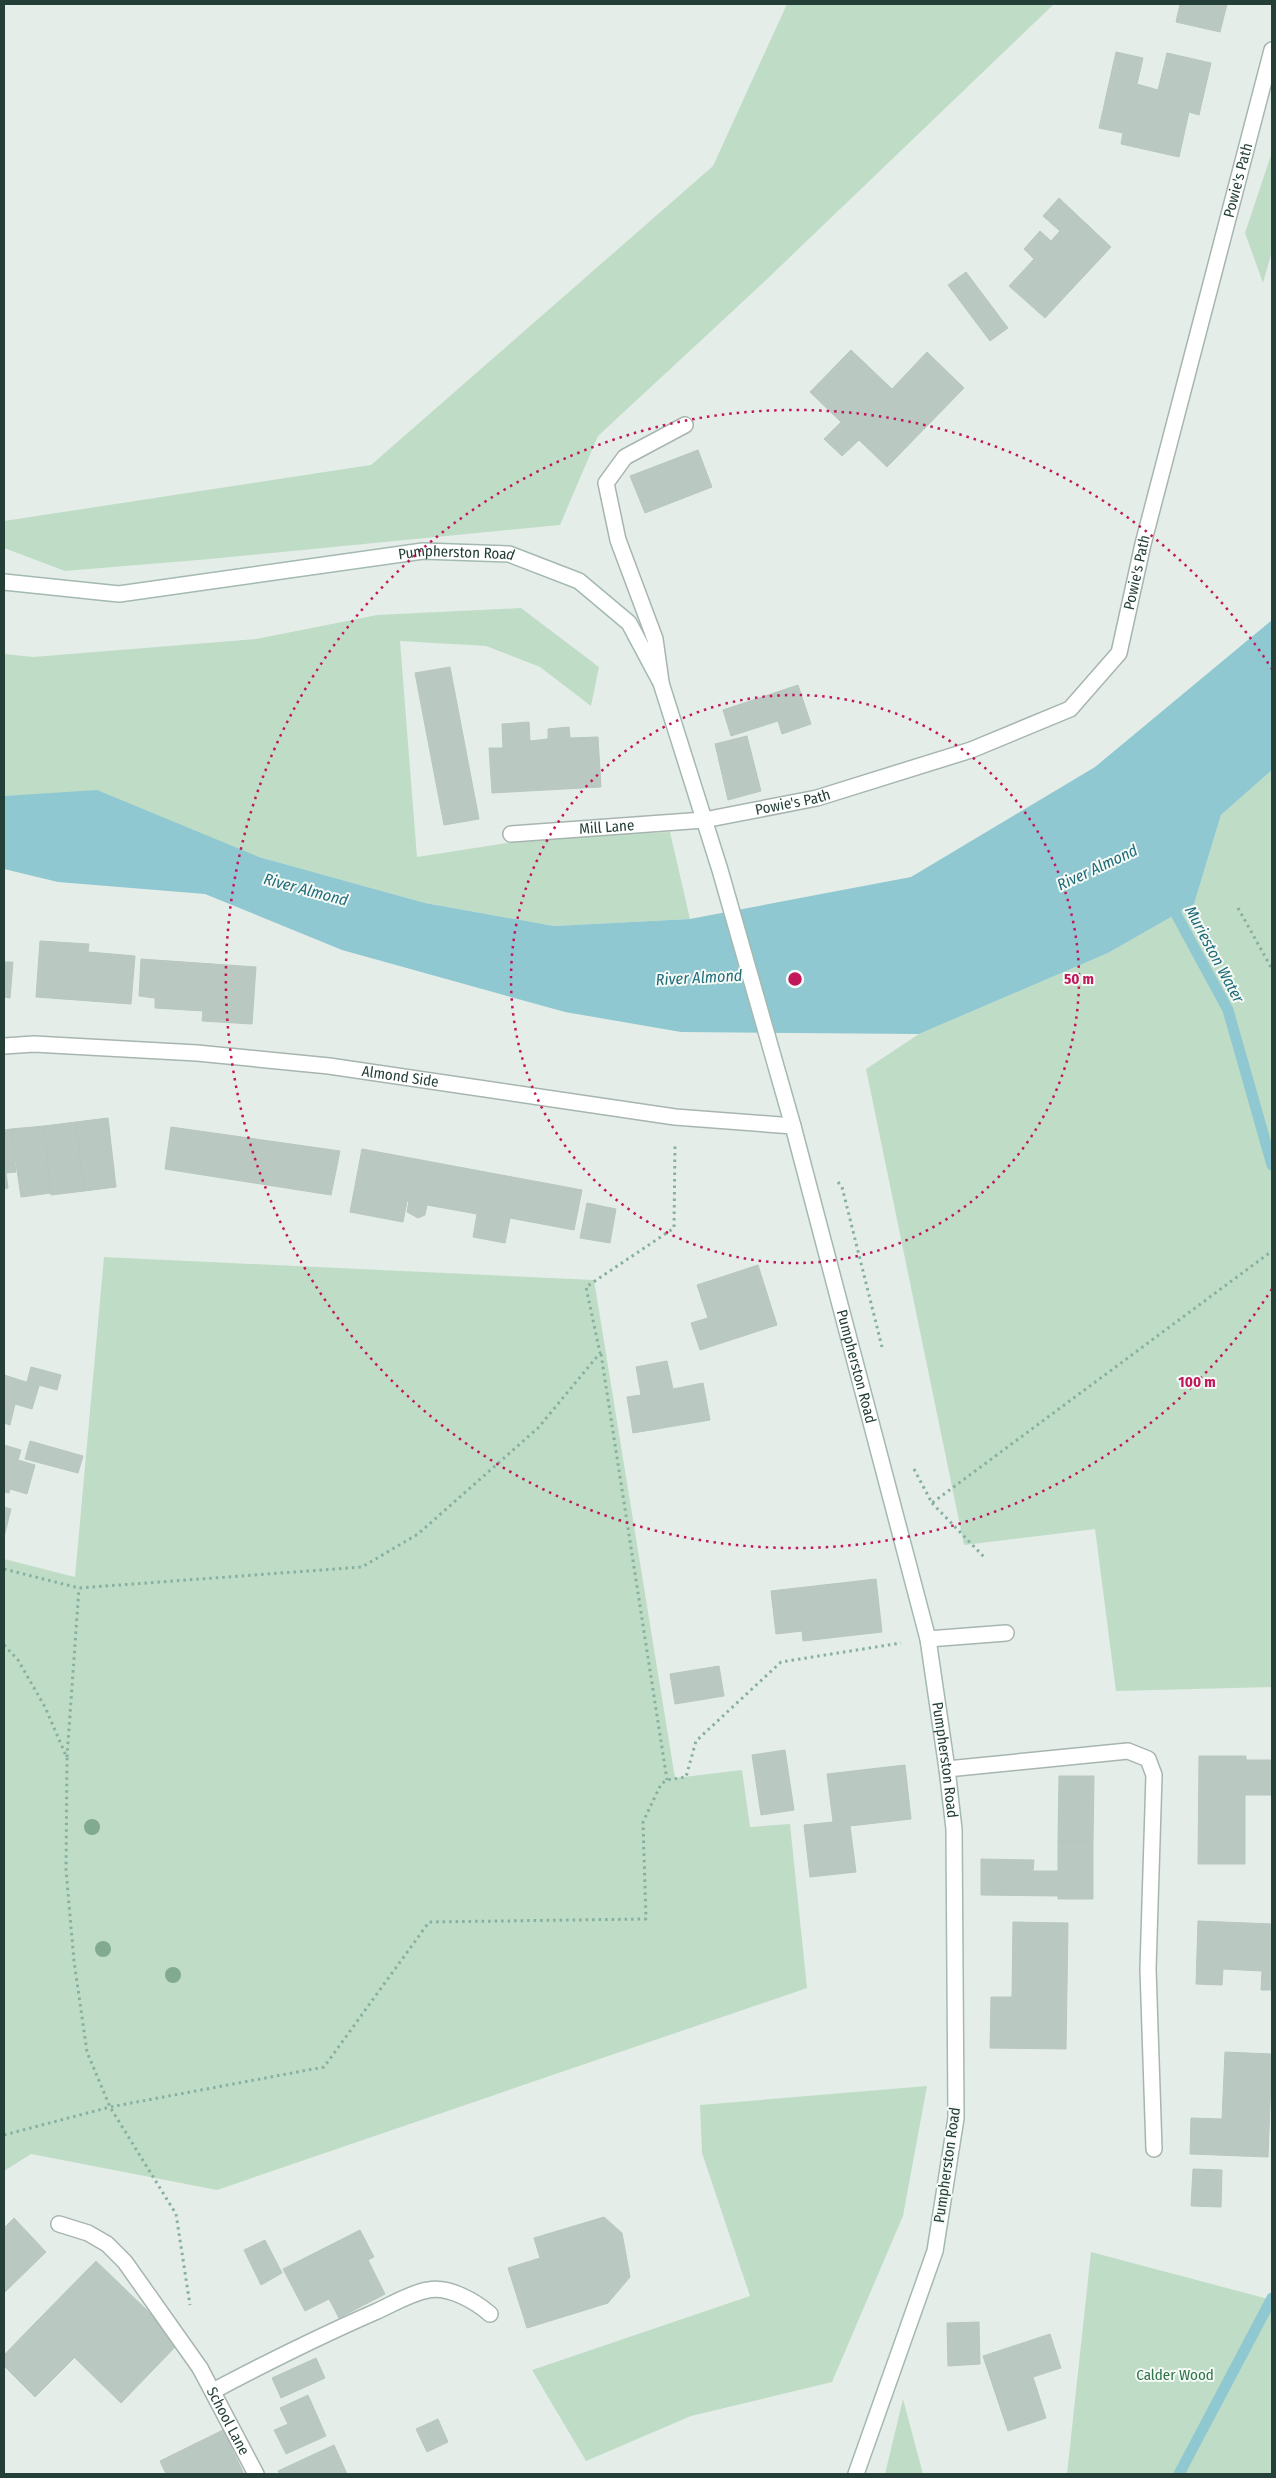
<svg xmlns="http://www.w3.org/2000/svg" width="1276" height="2478" viewBox="0 0 1276 2478" font-family="'Fira Sans Condensed',sans-serif">
  <rect width="100%" height="100%" fill="#e5ede9"/>
  <path fill="#bfddc6" d="M 787,4 L 1054,4 L 764,282 L 598,436 L 560,525 L 210,559 L 65,571 L 4,548 L 4,521 L 371,465 L 713,166 Z
    M 1272,152 L 1272,251 L 1263,283 L 1245,233 Z
    M 521,608 L 599,667 L 591,706 L 540,667 L 486,646 L 400,641 L 417,857 L 545,837 L 670,832 L 690,919 L 554,926 L 425,903 L 259,857 L 4,796 L 4,654 L 33,657 L 256,639 L 377,615 Z
    M 1272,770 L 1272,1687 L 1116,1691 L 1095,1529 L 964,1545 L 866,1069 L 919,1034 L 1108,953 L 1194,904 L 1221,815 Z
    M 104,1257 L 594,1280 L 675,1778 L 742,1770 L 750,1827 L 790,1824 L 807,1988 L 217,2190 L 31,2154 L 4,2171 L 4,1559 L 75,1577 Z
    M 927,2086 L 903,2216 L 832,2382 L 691,2416 L 586,2461 L 532,2370 L 750,2296 L 702,2153 L 700,2105 Z
    M 1091,2252 L 1272,2300 L 1272,2474 L 1067,2474 Z
    M 903,2399 L 923,2474 L 885,2474 Z"/>
  <path fill="#8fc8d0" d="M 1272,620 L 1272,770 L 1221,815 L 1194,904 L 1108,953 L 919,1034 L 681,1032 L 565,1012 L 342,950 L 205,894 L 58,882 L 4,869 L 4,796 L 97,790 L 259,857 L 425,903 L 554,926 L 690,919 L 911,877 L 1095,767 Z"/>
  <g fill="none" stroke-linecap="round" stroke-linejoin="round">
    <path stroke="#8fc8d0" stroke-width="11" d="M 1169,901 L 1228,1010 L 1272,1165
      M 1179,2474 L 1272,2298"/>
  </g>
  <path fill="#bac8c2" stroke="#b7c7c0" d="M 1180,4 L 1227,4 L 1220,32 L 1176,22 Z
    M 1116,52 L 1143,58 L 1137,84 L 1158,90 L 1167,53 L 1211,63 L 1199,115 L 1189,112 L 1179,157 L 1121,144 L 1123,133 L 1099,128 Z
    M 1059,198 L 1111,247 L 1045,318 L 1009,286 L 1034,259 L 1024,249 L 1040,231 L 1051,241 L 1060,231 L 1043,216 Z
    M 966,272 L 1008,328 L 990,341 L 948,285 Z
    M 851,350 L 892,389 L 927,352 L 964,388 L 887,467 L 859,440 L 842,456 L 824,439 L 841,422 L 810,392 Z
    M 698,450 L 712,487 L 645,513 L 630,476 Z
    M 450,667 L 479,819 L 444,825 L 415,673 Z
    M 798,685 L 811,724 L 782,734 L 778,721 L 731,736 L 723,710 Z
    M 529,722 L 530,741 L 548,739 L 548,729 L 569,727 L 570,738 L 598,737 L 601,787 L 492,793 L 489,748 L 503,748 L 502,724 Z
    M 747,736 L 761,791 L 728,800 L 715,744 Z
    M 40,941 L 89,944 L 88,952 L 135,956 L 131,1004 L 36,997 Z
    M 141,959 L 256,967 L 252,1024 L 202,1021 L 203,1011 L 155,1008 L 155,998 L 139,996 Z
    M 4,962 L 13,962 L 10,998 L 4,997 Z
    M 108,1118 L 116,1187 L 84,1191 L 76,1122 Z
    M 76,1122 L 84,1191 L 51,1195 L 44,1126 Z
    M 44,1126 L 51,1193 L 21,1197 L 11,1129 Z
    M 171,1127 L 340,1151 L 331,1195 L 165,1169 Z
    M 11,1129 L 16,1172 L 6,1173 L 8,1188 L 4,1189 L 4,1130 Z
    M 362,1149 L 582,1190 L 574,1230 L 510,1218 L 505,1243 L 473,1237 L 477,1214 L 427,1205 L 425,1215 L 418,1218 L 407,1212 L 409,1201 L 407,1201 L 403,1222 L 350,1212 Z
    M 587,1203 L 616,1209 L 610,1243 L 580,1238 Z
    M 758,1265 L 777,1325 L 700,1350 L 691,1323 L 708,1318 L 697,1285 Z
    M 667,1361 L 673,1389 L 703,1383 L 710,1420 L 633,1433 L 627,1397 L 641,1395 L 636,1367 Z
    M 31,1367 L 61,1375 L 57,1390 L 27,1382 Z
    M 4,1375 L 39,1386 L 32,1409 L 15,1404 L 10,1425 L 4,1423 Z
    M 30,1441 L 83,1456 L 78,1473 L 25,1459 Z
    M 4,1445 L 21,1450 L 18,1460 L 35,1465 L 27,1494 L 10,1489 L 9,1493 L 4,1492 Z
    M 4,1507 L 11,1509 L 4,1537 Z
    M 876,1579 L 882,1632 L 803,1641 L 802,1631 L 776,1634 L 771,1591 Z
    M 719,1666 L 724,1696 L 675,1704 L 670,1674 Z
    M 785,1750 L 794,1810 L 761,1815 L 752,1755 Z
    M 1199,1756 L 1246,1756 L 1246,1760 L 1272,1760 L 1272,1795 L 1245,1795 L 1245,1864 L 1198,1864 Z
    M 905,1765 L 911,1819 L 850,1826 L 856,1872 L 810,1877 L 804,1825 L 833,1822 L 827,1774 Z
    M 1059,1776 L 1094,1776 L 1093,1842 L 1058,1841 Z
    M 1058,1841 L 1093,1842 L 1093,1899 L 1058,1899 L 1058,1896 L 981,1895 L 981,1859 L 1034,1860 L 1033,1871 L 1058,1871 Z
    M 1198,1921 L 1272,1924 L 1272,1990 L 1261,1990 L 1262,1971 L 1223,1969 L 1222,1985 L 1196,1984 Z
    M 1013,1922 L 1068,1923 L 1066,2049 L 990,2048 L 991,1997 L 1012,1997 Z
    M 1225,2052 L 1272,2054 L 1268,2157 L 1190,2154 L 1191,2118 L 1222,2119 Z
    M 1193,2169 L 1222,2170 L 1221,2207 L 1191,2206 Z
    M 604,2217 L 622,2233 L 630,2277 L 608,2303 L 527,2328 L 508,2268 L 540,2258 L 534,2238 Z
    M 14,2218 L 46,2252 L 4,2293 L 4,2228 Z
    M 360,2230 L 374,2257 L 368,2260 L 385,2294 L 339,2318 L 329,2299 L 305,2311 L 283,2269 Z
    M 265,2240 L 282,2273 L 261,2285 L 244,2250 Z
    M 96,2261 L 180,2342 L 121,2403 L 37,2321 Z
    M 37,2321 L 74,2358 L 35,2397 L 4,2366 L 4,2355 Z
    M 979,2322 L 980,2364 L 948,2366 L 947,2323 Z
    M 1050,2334 L 1061,2368 L 1033,2377 L 1046,2418 L 1008,2431 L 983,2356 Z
    M 316,2358 L 325,2378 L 281,2398 L 272,2378 Z
    M 308,2395 L 326,2436 L 286,2454 L 274,2430 L 288,2424 L 280,2408 Z
    M 438,2419 L 448,2442 L 427,2452 L 416,2429 Z
    M 223,2430 L 244,2474 L 166,2474 L 160,2461 Z
    M 334,2445 L 347,2474 L 280,2474 L 278,2471 Z"/>
  <g fill="none" stroke-linecap="round" stroke-linejoin="round">
    <g stroke="#a7b5b0" stroke-width="18">
      <path id="service" d="M 661,682 L 655,639 L 618,540 L 606,483 L 625,457 L 685,425
        M 928,1639 L 1006,1633
        M 947,1769 L 1128,1751 L 1148,1759 L 1154,1775 L 1148,1969 L 1154,2149
        M 59,2224 L 88,2233 L 107,2244 L 125,2262 L 200,2368
        M 213,2391 C 266,2363 320,2336 375,2312 C 391,2305 410,2293 428,2290 C 449,2286 475,2301 490,2314"/>
    </g>
    <g stroke="#a7b5b0" stroke-width="18">
      <g id="minor">
        <path id="s1" d="M 511,834 L 704,820 L 817,798 L 971,750 L 1070,709 L 1119,653 L 1143,544 L 1272,50"/>
        <path id="s2" d="M 4,1046 L 34,1044 L 197,1053 L 329,1066 L 675,1117 L 793,1126"/>
        <path id="s3" d="M 200,2368 L 256,2474"/>
      </g>
    </g>
    <g stroke="#a3b9b1" stroke-width="18">
      <g id="secondary">
        <path id="s4" d="M 4,582 L 119,594 L 423,551 L 509,554 L 579,581 L 629,623 L 661,683 L 720,870 L 793,1126 L 928,1639 L 947,1769 L 954,1829 L 956,2118 L 935,2251 L 856,2474"/>
      </g>
    </g>
    <path stroke="#86b0a2" stroke-width="3" stroke-dasharray="2.5 4" stroke-linecap="butt" d="M 1238,908 L 1272,969
      M 838,1182 L 842,1187 L 882,1347
      M 601,1354 L 667,1780
      M 914,1469 L 932,1503 L 1272,1251
      M 932,1503 L 985,1558
      M 4,1569 L 79,1588 L 362,1567 L 418,1534 L 538,1428 L 600,1353 L 586,1287 L 674,1228 L 675,1145
      M 4,1645 L 18,1660 L 45,1707 L 67,1758 L 66,1870 L 74,1961 L 87,2052 L 110,2107 L 176,2214 L 190,2305
      M 67,1757 L 79,1588
      M 4,2135 L 110,2107 L 324,2067 L 429,1922 L 646,1919 L 643,1822 L 661,1784 L 667,1780 L 686,1777 L 696,1741 L 781,1662 L 901,1643"/>
    <use href="#service" stroke="#fff" stroke-width="15"/>
    <use href="#minor" stroke="#fff" stroke-width="15"/>
    <use href="#secondary" stroke="#fff" stroke-width="15"/>
  </g>
  <g fill="#81aa90">
    <circle cx="92" cy="1827" r="8"/>
    <circle cx="103" cy="1949" r="8"/>
    <circle cx="173" cy="1975" r="8"/>
  </g>
  <g fill="none" stroke="#c2185b" stroke-width="2.5" stroke-dasharray="2.5 5">
    <circle cx="795" cy="979" r="284"/>
    <path d="M1272 1289A569 569 0 1 1 1272 669"/>
  </g>
  <g text-anchor="middle" stroke-width="4" stroke-linejoin="round" paint-order="stroke">
    <g font-size="15" fill="#243f37" stroke="#f5faf7">
      <text dy="5" stroke="none"><textPath href="#s1" startOffset="1139">Powie's Path</textPath></text>
      <text dy="5" stroke="none"><textPath href="#s4" startOffset="456">Pumpherston Road</textPath></text>
      <text dy="5" stroke="none"><textPath href="#s1" startOffset="734">Powie's Path</textPath></text>
      <text dy="5" stroke="none"><textPath href="#s1" startOffset="284">Powie's Path</textPath></text>
      <text dy="5" stroke="none"><textPath href="#s1" startOffset="96">Mill Lane</textPath></text>
      <text dy="5" stroke="none"><textPath href="#s2" startOffset="398">Almond Side</textPath></text>
      <text dy="5" stroke="none"><textPath href="#s4" startOffset="1428">Pumpherston Road</textPath></text>
      <text dy="5" stroke="none"><textPath href="#s4" startOffset="1832">Pumpherston Road</textPath></text>
      <text transform="translate(947 2165) rotate(-82)" y="5">Pumpherston Road</text>
      <text dy="5" stroke="none"><textPath href="#s3" startOffset="60">School Lane</textPath></text>
    </g>
    <g font-size="15" fill="#307448" stroke="#f5faf7">
      <text x="1175" y="2380">Calder Wood</text>
    </g>
    <g font-size="16" font-style="italic" fill="#206c79" stroke="#f5faf7">
      <text transform="translate(1097 867) rotate(-25)" y="6">River Almond</text>
      <text transform="translate(306 889) rotate(15)" y="6">River Almond</text>
      <text transform="translate(1215 954) rotate(62)" y="6">Murieston Water</text>
      <text transform="translate(699 977) rotate(-3)" y="6">River Almond</text>
    </g>
  </g>
  <circle cx="795" cy="979" r="8" fill="#c2185b" stroke="#f5faf7" stroke-width="2.5"/>
  <g font-size="15" text-anchor="middle" font-weight="bold" fill="#c2185b" stroke="#f5faf7" stroke-width="4" stroke-linejoin="round" paint-order="stroke">
    <text x="1079" y="984">50 m</text>
    <text x="1197" y="1387">100 m</text>
  </g>
  <rect width="1276" height="2478" fill="none" stroke="#243f37" stroke-width="10"/>
</svg>
